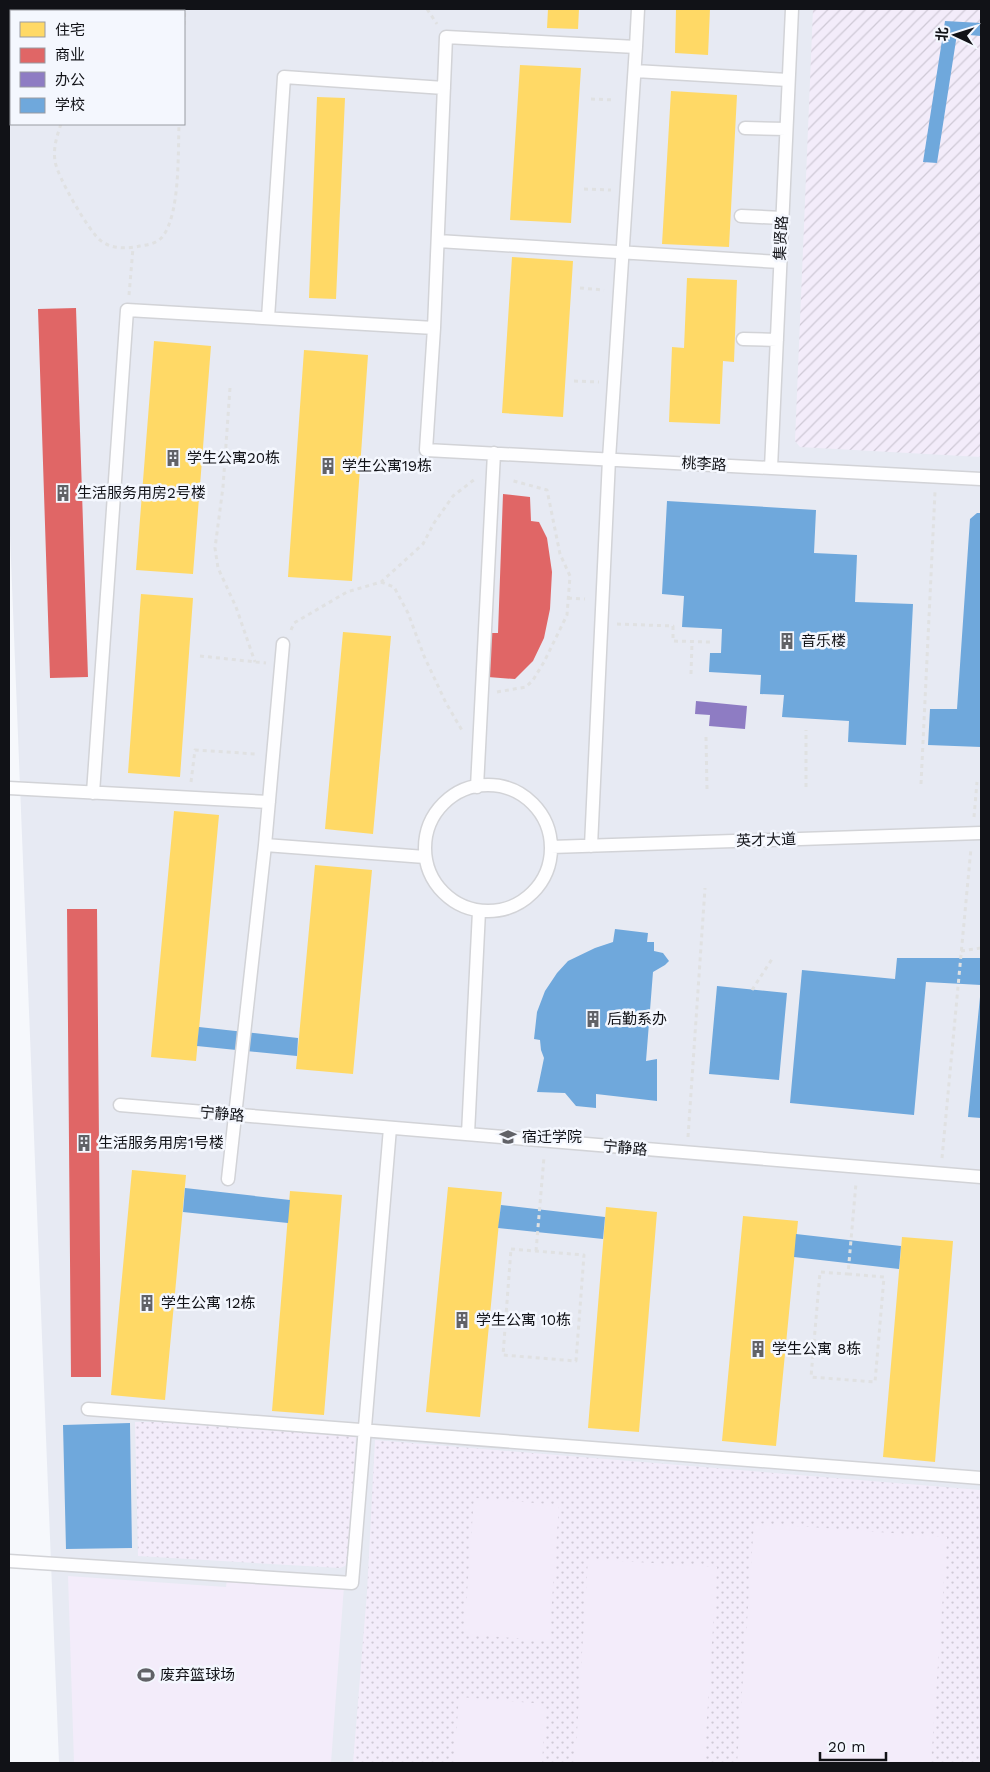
<svg xmlns="http://www.w3.org/2000/svg" width="990" height="1772" viewBox="0 0 990 1772" font-family="'Work Sans','Noto Sans SC',sans-serif">
  <defs>
    <pattern id="grass-dots" width="8" height="8" patternUnits="userSpaceOnUse" patternTransform="scale(1.25)"><rect width="8" height="8" fill="#f3ecfa"/><path d="M2 2h.1M6 6h.1" fill="none" stroke="#cfc9d6" stroke-width="1.8" stroke-linecap="round"/></pattern>
    <pattern id="garden-furrows" width="10" height="10" patternUnits="userSpaceOnUse" patternTransform="scale(1.25)"><rect width="10" height="10" fill="#f3ecfa"/><path d="M-1 1l2-2M0 10L10 0M9 11l2-2" fill="none" stroke="#cfc9d6"/></pattern>
  </defs>
  <rect width="100%" height="100%" fill="#f6f8fc"/>
  <path fill="#e7eaf3" fill-rule="evenodd" d="M 9,9 L 981,9 L 981,1763 L 59,1763 L 9,510 ZM 11,11 L 184,11 L 184,124 L 11,124 Z"/>
  <path fill="url(#grass-dots)" d="M 135,1422 L 155,1422 L 356,1436 L 349,1559 L 345,1566 L 340,1568 L 138,1556 Z
    M 375,1440 L 981,1490 L 981,1763 L 353,1763 L 367,1592 Z"/>
  <path fill="#f3ecfa" d="M 474,1498 L 559,1505 L 549,1641 L 464,1634 Z
    M 754,1523 L 947,1537 L 931,1763 L 737,1763 Z
    M 588,1559 L 717,1567 L 704,1763 L 575,1763 Z
    M 68,1576 L 226,1587 L 227,1579 L 344,1586 L 331,1763 L 74,1763 Z
    M 459,1697 L 546,1704 L 542,1763 L 454,1763 Z"/>
  <path fill="url(#garden-furrows)" d="M 813,9 L 981,9 L 981,457 L 800,447 L 795,441 Z"/>
  <path fill="#ffd966" d="M 548,9 L 579,9 L 578,29 L 547,28 Z
    M 676,9 L 710,9 L 708,55 L 675,53 Z
    M 520,65 L 581,68 L 571,223 L 510,220 Z
    M 671,91 L 737,95 L 729,247 L 662,244 Z
    M 317,97 L 345,98 L 336,299 L 309,298 Z
    M 512,257 L 573,261 L 563,417 L 502,413 Z
    M 687,278 L 737,280 L 734,362 L 723,361 L 720,424 L 669,422 L 672,347 L 684,348 Z
    M 154,341 L 211,346 L 193,574 L 136,570 Z
    M 304,350 L 368,355 L 352,581 L 288,577 Z
    M 141,594 L 193,598 L 180,777 L 128,773 Z
    M 343,632 L 391,636 L 373,834 L 325,829 Z
    M 174,811 L 219,815 L 196,1061 L 151,1057 Z
    M 315,865 L 372,870 L 353,1074 L 296,1069 Z
    M 132,1170 L 186,1175 L 165,1400 L 111,1395 Z
    M 448,1187 L 502,1192 L 480,1417 L 426,1412 Z
    M 290,1191 L 342,1195 L 324,1415 L 272,1411 Z
    M 606,1207 L 657,1212 L 639,1432 L 588,1428 Z
    M 743,1216 L 798,1221 L 776,1446 L 722,1441 Z
    M 902,1237 L 953,1241 L 935,1462 L 883,1457 Z"/>
  <path fill="#e06666" d="M 76,308 L 88,677 L 50,678 L 38,309 Z
    M 503,494 L 530,497 L 531,521 L 539,522 L 547,538 L 552,572 L 550,609 L 544,638 L 533,661 L 515,679 L 488,677 L 490,633 L 498,633 Z
    M 67,909 L 97,909 L 101,1377 L 71,1377 Z"/>
  <path fill="#8e7cc3" d="M 696,701 L 747,706 L 745,729 L 709,726 L 710,715 L 695,714 Z"/>
  <path fill="#6fa8dc" d="M 945,21 L 981,23 L 981,36 L 957,34 L 937,163 L 923,162 Z
    M 667,501 L 816,510 L 814,553 L 857,555 L 855,602 L 913,604 L 906,745 L 848,742 L 849,721 L 782,717 L 784,695 L 760,694 L 761,675 L 709,672 L 710,653 L 721,653 L 722,629 L 682,627 L 684,596 L 662,594 Z
    M 977,513 L 981,513 L 981,747 L 928,745 L 930,709 L 957,709 L 970,519 Z
    M 615,929 L 648,933 L 647,942 L 654,942 L 654,951 L 663,953 L 669,961 L 665,965 L 653,972 L 646,1061 L 657,1059 L 657,1101 L 596,1094 L 596,1108 L 576,1106 L 565,1093 L 537,1092 L 544,1058 L 541,1050 L 540,1040 L 534,1039 L 537,1012 L 545,991 L 557,973 L 568,961 L 595,948 L 613,942 Z
    M 897,958 L 981,958 L 981,985 L 926,982 L 914,1115 L 790,1103 L 802,970 L 895,979 Z
    M 717,986 L 787,993 L 779,1080 L 709,1074 Z
    M 980,997 L 981,997 L 981,1118 L 968,1117 Z
    M 199,1027 L 298,1038 L 297,1056 L 197,1046 Z
    M 185,1188 L 290,1200 L 288,1223 L 183,1212 Z
    M 501,1205 L 605,1217 L 603,1239 L 498,1228 Z
    M 796,1234 L 901,1246 L 899,1269 L 794,1257 Z
    M 130,1423 L 132,1548 L 66,1549 L 63,1425 Z"/>
  <g fill="none" stroke-linecap="round" stroke-linejoin="round">
    <g stroke="#d2d3d7" stroke-width="15">
      <path id="service" d="M 636,47 L 638,9
        M 635,71 L 788,80
        M 745,128 L 786,129
        M 741,216 L 782,218
        M 438,241 L 780,262
        M 268,318 L 284,77 L 444,88
        M 743,339 L 777,340
        M 771,468 L 792,9
        M425 848a63 63 0 1 1 126 0a63 63 0 1 1-126 0Z
        M 477,787 L 494,453
        M 9,788 L 269,802
        M 93,793 L 127,310 L 434,328
        M 265,845 L 425,857
        M 591,846 L 609,459 L 636,47 L 446,37 L 434,328 L 426,450 L 981,479
        M 551,847 L 981,833
        M 120,1105 L 981,1177
        M 468,1134 L 479,911
        M 228,1179 L 265,845 L 283,644
        M 88,1409 L 981,1478
        M 9,1561 L 352,1583 L 390,1128"/>
    </g>
    <path stroke="#e0e1e2" stroke-width="3" stroke-dasharray="4 4" stroke-linecap="butt" d="M 86,9 L 86,11
      M 427,9 L 437,24
      M 184,25 L 185,9
      M 591,99 L 615,100
      M 61,124 C 57,136 53,147 55,161 C 57,176 88,230 100,240 C 110,249 127,249 140,246 C 148,245 158,243 163,236 C 180,213 178,153 179,124
      M 584,189 L 611,190
      M 580,288 L 604,290
      M 129,295 L 133,248
      M 574,381 L 599,382
      M 230,388 L 223,487 L 215,548 L 218,568 L 236,607 L 255,662
      M 381,582 L 394,587 L 408,613 L 424,656 L 446,703 L 463,732
      M 568,598 L 585,599
      M 617,624 L 673,626 L 673,641 L 710,642
      M 291,630 L 294,623 L 347,592 L 381,582 L 423,544 L 434,523 L 453,496 L 475,479
      M 200,656 L 266,663
      M 691,674 L 692,642
      M 497,692 L 526,687 L 533,680 L 544,662 L 567,615 L 570,576 L 560,554 L 547,490 L 510,480
      M 706,737 L 707,790
      M 191,782 L 195,750 L 256,754
      M 921,784 L 935,492
      M 806,787 L 806,730
      M 974,817 L 977,782
      M 961,951 L 981,948
      M 752,990 L 772,959
      M 688,1137 L 705,888
      M 942,1158 L 971,848
      M 511,1249 L 584,1255 L 576,1361 L 503,1355 Z
      M 536,1251 L 544,1157
      M 848,1274 L 884,1277 L 875,1382 L 811,1377 L 820,1272 L 848,1274 L 856,1183"/>
    <use href="#service" stroke="#fefeff" stroke-width="12"/>
  </g>
  <defs>
    <g id="building-bare" transform="scale(1.35)"><path d="M-4-6H4V6H1V3H-1V6H-4ZM-2.5-4.3h1.7v1.8h-1.7ZM.8-4.3h1.7v1.8H.8ZM-2.5-1h1.7V.8h-1.7ZM.8-1h1.7V.8H.8Z" fill="#616267" stroke="#f4f7fe" stroke-width="2.5" paint-order="stroke"/></g>
    <g id="university-bare" transform="scale(1.35)"><path d="M0-5L7-2L0 1L-7-2ZM-4 1L0 2.5L4 1V4Q0 6-4 4Z" fill="#616267" stroke="#f4f7fe" stroke-width="2.5" paint-order="stroke"/></g>
    <g id="stadium-bare" transform="scale(1.35)"><path d="M0-5a6.5 5 0 1 0 0 10a6.5 5 0 1 0 0-10ZM-3.5-1.8h7v3.6h-7Z" fill="#616267" stroke="#f4f7fe" stroke-width="2.5" paint-order="stroke"/></g>
  </defs>
  <g fill-rule="evenodd">
    <use href="#building-bare" x="173" y="458"/>
    <use href="#building-bare" x="328" y="466"/>
    <use href="#building-bare" x="63" y="493"/>
    <use href="#building-bare" x="787" y="641"/>
    <use href="#building-bare" x="593" y="1019"/>
    <use href="#university-bare" x="508" y="1137"/>
    <use href="#building-bare" x="84" y="1143"/>
    <use href="#building-bare" x="147" y="1303"/>
    <use href="#building-bare" x="462" y="1320"/>
    <use href="#building-bare" x="758" y="1349"/>
    <use href="#stadium-bare" x="146" y="1675"/>
  </g>
  <g text-anchor="middle" stroke-width="5" stroke-linejoin="round" paint-order="stroke">
    <g font-size="15" fill="#111217" stroke="#f4f7fe">
      <text transform="translate(781 238) rotate(-87)" y="5">集贤路</text>
      <text transform="translate(704 464) rotate(3)" y="5">桃李路</text>
      <text transform="translate(766 840) rotate(-2)" y="5">英才大道</text>
      <text transform="translate(222 1114) rotate(5)" y="5">宁静路</text>
      <text transform="translate(625 1148) rotate(5)" y="5">宁静路</text>
    </g>
    <g font-size="15" fill="#111217" stroke="#f4f7fe" text-anchor="start">
      <text x="187" y="463">学生公寓20栋</text>
      <text x="342" y="471">学生公寓19栋</text>
      <text x="77" y="498">生活服务用房2号楼</text>
      <text x="801" y="646">音乐楼</text>
      <text x="607" y="1024">后勤系办</text>
      <text x="522" y="1142">宿迁学院</text>
      <text x="98" y="1148">生活服务用房1号楼</text>
      <text x="161" y="1308">学生公寓 12栋</text>
      <text x="476" y="1325">学生公寓 10栋</text>
      <text x="772" y="1354">学生公寓 8栋</text>
      <text x="160" y="1680">废弃篮球场</text>
    </g>
  </g>
  <rect width="990" height="1772" fill="none" stroke="#111217" stroke-width="20"/>
  <rect x="10" y="10" width="175" height="115" fill="#f4f7fe" stroke="#999ba2"/>
  <rect x="20" y="22" width="25" height="15" fill="#ffd966" stroke="#999ba2"/>
  <text x="55" y="35" font-size="15" fill="#111217">住宅</text>
  <rect x="20" y="48" width="25" height="15" fill="#e06666" stroke="#999ba2"/>
  <text x="55" y="60" font-size="15" fill="#111217">商业</text>
  <rect x="20" y="72" width="25" height="15" fill="#8e7cc3" stroke="#999ba2"/>
  <text x="55" y="85" font-size="15" fill="#111217">办公</text>
  <rect x="20" y="98" width="25" height="15" fill="#6fa8dc" stroke="#999ba2"/>
  <text x="55" y="110" font-size="15" fill="#111217">学校</text>
  <g transform="translate(955 35) rotate(274)" stroke="#f4f7fe" stroke-width="4" paint-order="stroke">
  <path d="M0-4L9 19L0 12L-9 19Z" fill="#111217"/>
  <text y="-8" font-size="14" font-weight="bold" text-anchor="middle" fill="#111217">北</text>
  </g>
  <path d="M820 1752v8h66v-8" fill="none" stroke="#111217" stroke-width="2.5"/>
  <text x="828" y="1752" font-size="15" fill="#111217" stroke="#f4f7fe" stroke-width="4" paint-order="stroke">20 m</text>
</svg>
